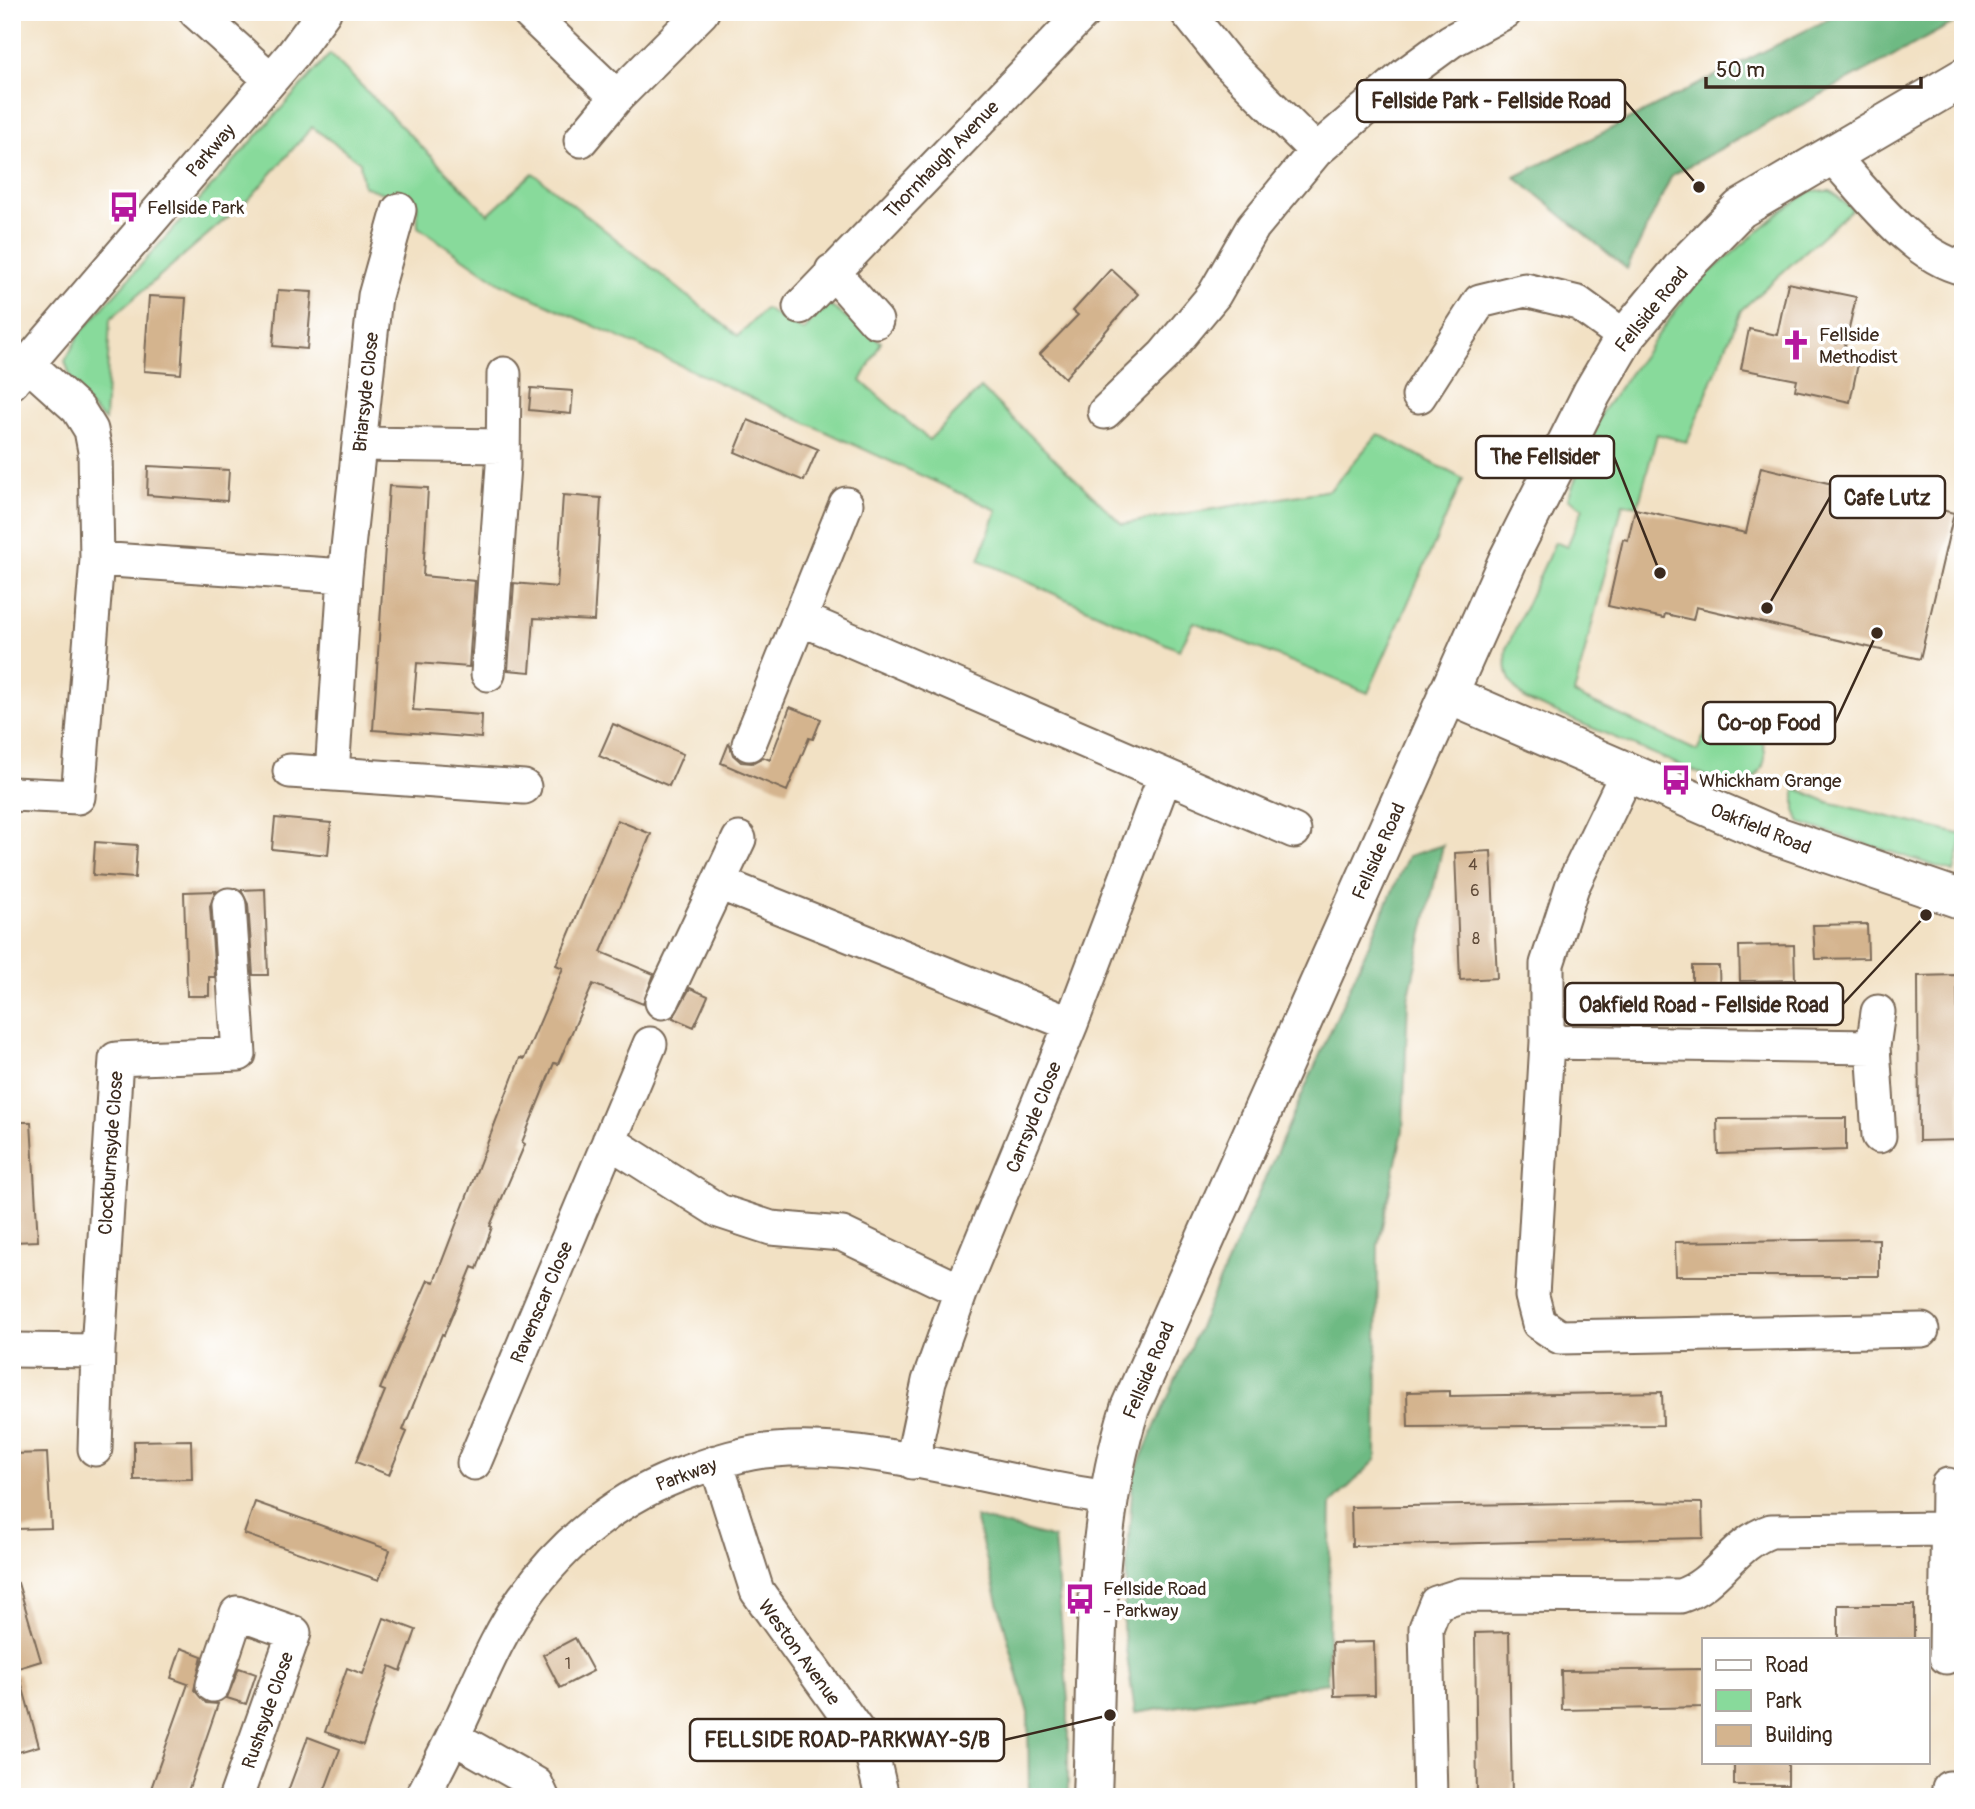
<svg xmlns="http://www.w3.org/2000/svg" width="1975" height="1809" viewBox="0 0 1975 1809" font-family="Pangolin,sans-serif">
  <rect width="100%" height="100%" fill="#fff"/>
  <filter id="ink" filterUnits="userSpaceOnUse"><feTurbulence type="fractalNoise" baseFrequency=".0143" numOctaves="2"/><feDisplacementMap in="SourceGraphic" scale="14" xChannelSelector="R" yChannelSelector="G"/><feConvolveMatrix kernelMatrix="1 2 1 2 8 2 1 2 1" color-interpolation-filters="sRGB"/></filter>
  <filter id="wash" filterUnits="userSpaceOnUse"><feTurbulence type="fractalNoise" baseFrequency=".00686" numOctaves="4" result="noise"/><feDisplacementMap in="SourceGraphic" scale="28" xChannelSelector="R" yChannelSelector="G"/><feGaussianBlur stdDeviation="1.57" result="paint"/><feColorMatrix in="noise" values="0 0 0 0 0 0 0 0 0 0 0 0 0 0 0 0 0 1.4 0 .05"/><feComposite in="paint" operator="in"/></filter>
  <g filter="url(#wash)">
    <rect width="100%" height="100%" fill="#f2e1c4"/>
    <path fill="#88da9b" stroke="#62825c" stroke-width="2" d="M 330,54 L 488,214 L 533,173 L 738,336 L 765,309 L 804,331 L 826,303 L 881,342 L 861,381 L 929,440 L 981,388 L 1122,524 L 1330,490 L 1378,434 L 1463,479 L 1368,693 L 1194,622 L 1179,650 L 979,560 L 997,510 L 500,283 L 418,227 L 417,205 L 363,186 L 360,162 L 312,127 L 251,197 L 110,319 L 105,421 L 77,395 L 65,361 L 80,333 Z
      M 1811,191 L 1831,191 L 1852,209 L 1741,310 L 1687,442 L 1657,434 L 1638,506 L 1623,503 L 1574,694 L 1697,751 L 1715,713 L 1758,732 C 1774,759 1761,785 1729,786 L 1526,700 C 1508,684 1504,671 1507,647 L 1555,542 L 1567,547 L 1583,508 L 1568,498 L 1601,413 L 1693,287 L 1779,213 Z
      M 1795,788 L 1828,802 L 1963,835 L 1954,872 L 1800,823 L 1795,810 Z"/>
    <path fill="#6eba83" stroke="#547250" stroke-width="2" d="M 1842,12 L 1963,12 L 1963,18 L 1672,175 L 1627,269 L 1515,177 Z
      M 1443,845 L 1408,999 L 1403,1130 L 1378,1245 L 1376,1460 L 1331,1504 L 1327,1683 L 1135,1713 L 1123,1627 L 1133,1476 L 1408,856 Z
      M 975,1517 L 1054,1539 L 1068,1701 L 1068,1797 L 1029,1797 L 1028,1713 Z"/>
    <g id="blocks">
      <path fill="#d4b48e" d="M 1111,269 L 1138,294 L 1065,378 L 1040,354 L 1078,315 L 1073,311 Z
        M 1788,283 L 1856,297 L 1843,355 L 1859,359 L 1850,402 L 1795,390 L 1797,380 L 1741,369 L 1749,329 L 1777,335 Z
        M 278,290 L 312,292 L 307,349 L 273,346 Z
        M 149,296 L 186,298 L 181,374 L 144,371 Z
        M 531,388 L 573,391 L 571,414 L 529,410 Z
        M 748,420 L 818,449 L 804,481 L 735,452 Z
        M 148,466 L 229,470 L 227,501 L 147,495 Z
        M 1761,467 L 1954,513 L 1920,659 L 1696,607 L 1693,620 L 1665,614 L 1664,618 L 1608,606 L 1623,539 L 1628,540 L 1635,509 L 1746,533 Z
        M 389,486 L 428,488 L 423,576 L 475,581 L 469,667 L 417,663 L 413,710 L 482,715 L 481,738 L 373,730 Z
        M 563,495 L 601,498 L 594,621 L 534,618 L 530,672 L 508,670 L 514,583 L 557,587 Z
        M 790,707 L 821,719 L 813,739 L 809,738 L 787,791 L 721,763 L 729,743 L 733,755 L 741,762 L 752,763 L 763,757 L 770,760 Z
        M 613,724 L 683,754 L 669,786 L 599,756 Z
        M 275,818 L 331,823 L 328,855 L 272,849 Z
        M 617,820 L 651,834 L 601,952 L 654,974 L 643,1004 L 593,984 L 558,1064 L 554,1063 L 522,1142 L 525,1144 L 490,1226 L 492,1227 L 477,1269 L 472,1267 L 444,1335 L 442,1334 L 403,1430 L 407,1432 L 389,1475 L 356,1462 L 385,1391 L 380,1389 L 428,1280 L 434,1282 L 520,1058 L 524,1059 L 563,968 L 556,965 Z
        M 95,842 L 137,845 L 135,878 L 93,875 Z
        M 1491,851 L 1497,978 L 1460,980 L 1455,853 Z
        M 265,889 L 268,975 L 253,975 L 248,904 L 241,890 Z
        M 216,891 L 210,906 L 215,977 L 209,977 L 209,996 L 187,996 L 184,892 Z
        M 1867,924 L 1868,958 L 1815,959 L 1813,925 Z
        M 1794,945 L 1795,980 L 1740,981 L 1739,946 Z
        M 1692,966 L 1719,966 L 1720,1000 L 1692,1000 Z
        M 1957,975 L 1960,1140 L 1919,1141 L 1918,976 Z
        M 690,988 L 708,996 L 694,1027 L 673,1018 Z
        M 1846,1118 L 1846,1150 L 1718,1154 L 1717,1119 Z
        M 12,1122 L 31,1122 L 38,1241 L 12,1242 Z
        M 1879,1239 L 1879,1276 L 1676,1276 L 1675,1242 Z
        M 1450,1391 L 1450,1396 L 1662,1392 L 1663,1425 L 1408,1427 L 1407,1392 Z
        M 191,1440 L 192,1479 L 134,1480 L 134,1441 Z
        M 47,1453 L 51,1528 L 16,1529 L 12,1454 Z
        M 255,1502 L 390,1550 L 379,1580 L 244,1534 Z
        M 1635,1502 L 1702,1503 L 1703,1538 L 1352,1546 L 1351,1507 Z
        M 18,1583 L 41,1661 L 12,1670 L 12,1584 Z
        M 1838,1605 L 1914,1605 L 1914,1639 L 1838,1639 Z
        M 384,1618 L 416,1630 L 401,1671 L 390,1666 L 363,1745 L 325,1732 L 347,1668 L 363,1674 Z
        M 1509,1632 L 1512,1797 L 1477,1797 L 1475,1633 Z
        M 575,1638 L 593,1671 L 560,1688 L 543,1655 Z
        M 1374,1642 L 1375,1695 L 1334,1696 L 1332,1643 Z
        M 181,1648 L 202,1656 L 194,1690 L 206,1703 L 218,1704 L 186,1797 L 148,1797 L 188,1684 L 171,1678 Z
        M 239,1668 L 256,1674 L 246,1704 L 227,1698 Z
        M 1704,1669 L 1704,1707 L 1562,1710 L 1561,1671 Z
        M 19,1674 L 39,1746 L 12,1754 L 12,1675 Z
        M 308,1737 L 340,1749 L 322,1797 L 304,1797 L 288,1791 Z
        M 1734,1762 L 1788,1762 L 1788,1785 L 1734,1785 Z"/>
    </g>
  </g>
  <g filter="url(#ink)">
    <use href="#blocks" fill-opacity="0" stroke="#7b6a58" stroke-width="2"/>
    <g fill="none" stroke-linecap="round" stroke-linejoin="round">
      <g stroke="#7b6a58" stroke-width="37">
        <path id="street" d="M 196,12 L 270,79
          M 528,12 L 617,97
          M 1187,12 L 1227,62 L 1316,151
          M 581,140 L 617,97 L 702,12
          M 1831,155 C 1865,192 1913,257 1963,268
          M 832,271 L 876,321
          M 800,307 L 1084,12
          M 12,382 L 293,54 L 324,12
          M 1419,396 L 1480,301 L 1525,290 L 1578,303 L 1625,337
          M 1105,412 L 1164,355 L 1214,295 L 1253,227 L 1316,151 L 1406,74 L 1451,41 L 1505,12
          M 360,444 L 502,446
          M 97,559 L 345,576
          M 802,619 L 1294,831
          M 488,674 L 503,466 L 504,374
          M 749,744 L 846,504
          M 290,771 L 524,787
          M 1628,771 L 1572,887 L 1547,964 L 1547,1042 L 1532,1296 L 1539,1323 L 1560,1337 L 1922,1330
          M 332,774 L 345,576 L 375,296 L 399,210
          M 12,794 L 78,797 L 97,559 L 95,451 L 91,430 L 78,409 L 28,364
          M 719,883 L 1071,1024
          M 662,1002 L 739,839
          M 1878,1012 L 1873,1047 L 1879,1136
          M 1547,1042 L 1873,1047
          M 609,1141 L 719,1211 L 771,1228 L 842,1234 L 961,1291
          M 12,1350 L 98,1351
          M 95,1449 L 98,1351 L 116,1059 L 239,1054 L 229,905
          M 716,1462 L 757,1591 L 871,1750 L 882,1797
          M 912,1462 L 929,1381 L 961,1291 L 1071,1024 L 1165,776
          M 474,1463 L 650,1044
          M 1946,1657 L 1948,1485
          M 213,1685 L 237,1613 L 294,1633 L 236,1797
          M 453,1737 L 536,1784 L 542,1797
          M 422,1797 C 439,1765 455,1734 469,1702 C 485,1667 501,1630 523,1599 C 564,1541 621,1495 688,1472 C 716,1462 745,1452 775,1450 C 879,1441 1004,1485 1109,1498
          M 1430,1797 L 1426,1628 L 1436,1603 L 1461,1595 L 1680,1596 C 1718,1584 1732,1544 1771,1531 L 1947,1529
          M 1948,1797 L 1949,1788"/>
      </g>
      <g stroke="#7b6a58" stroke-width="42">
        <path id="secondary" d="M 1447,694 L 1771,834 L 1963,900
          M 1092,1797 C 1097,1668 1091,1531 1130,1408 L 1508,560 L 1592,393 L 1625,337 L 1683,267 L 1740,209 L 1963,78"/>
      </g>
      <use href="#street" stroke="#fff" stroke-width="33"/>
      <use href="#secondary" stroke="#fff" stroke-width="38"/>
    </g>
  </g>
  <defs>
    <g id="bus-bare" transform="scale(2.415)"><path d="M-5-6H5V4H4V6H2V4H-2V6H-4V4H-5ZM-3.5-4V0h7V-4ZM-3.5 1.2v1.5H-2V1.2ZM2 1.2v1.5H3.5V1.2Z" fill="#b5179e" stroke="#fff" stroke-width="2.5" paint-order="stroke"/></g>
    <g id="church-bare" transform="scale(2.415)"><path d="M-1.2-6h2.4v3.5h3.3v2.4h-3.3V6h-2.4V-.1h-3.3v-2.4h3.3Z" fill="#b5179e" stroke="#fff" stroke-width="2.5" paint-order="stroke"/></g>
  </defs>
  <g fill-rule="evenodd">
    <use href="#bus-bare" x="124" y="207"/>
    <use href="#church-bare" x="1796" y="345"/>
    <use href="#bus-bare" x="1676" y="780"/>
    <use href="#bus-bare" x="1080" y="1599"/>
  </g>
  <g text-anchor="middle" stroke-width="7" stroke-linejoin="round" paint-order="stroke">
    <g font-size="16" fill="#614c3a">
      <text x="1473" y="870">4</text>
      <text x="1475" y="896">6</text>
      <text x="1476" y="944">8</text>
      <text x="568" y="1669">1</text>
    </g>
    <g font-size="19" fill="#3b2a1e" stroke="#fff">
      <text transform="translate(210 150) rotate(-49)" y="7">Parkway</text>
      <text transform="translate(941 159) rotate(-46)" y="7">Thornhaugh Avenue</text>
      <text transform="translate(1651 309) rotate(-51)" y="7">Fellside Road</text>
      <text transform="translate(365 392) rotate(-84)" y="7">Briarsyde Close</text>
      <text transform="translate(1761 828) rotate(22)" y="7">Oakfield Road</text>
      <text transform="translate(1378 851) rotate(-66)" y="7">Fellside Road</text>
      <text transform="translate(1033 1117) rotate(-68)" y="7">Carrsyde Close</text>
      <text transform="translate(110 1153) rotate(-86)" y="7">Clockburnsyde Close</text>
      <text transform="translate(541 1302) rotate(-67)" y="7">Ravenscar Close</text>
      <text transform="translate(1148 1370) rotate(-67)" y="7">Fellside Road</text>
      <text transform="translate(686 1474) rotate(-20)" y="7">Parkway</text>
      <text transform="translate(800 1652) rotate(54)" y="7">Weston Avenue</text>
      <text transform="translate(267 1710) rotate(-71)" y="7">Rushsyde Close</text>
    </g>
    <g font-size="19" fill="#3b2a1e" stroke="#fff" text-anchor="start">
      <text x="147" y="214">Fellside Park</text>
      <text x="1819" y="341">Fellside<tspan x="1819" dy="22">Methodist</tspan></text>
      <text x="1699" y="787">Whickham Grange</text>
      <text x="1103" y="1595">Fellside Road<tspan x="1103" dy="22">- Parkway</tspan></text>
    </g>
  </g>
  <path fill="none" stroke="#3b2a1e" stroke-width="2.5" d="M1699 187L1625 101M1660 573L1614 457M1767 608L1830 497M1877 633L1835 723M1926 915L1843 1004M1110 1715L1004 1740"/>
  <g fill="#3b2a1e" stroke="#fff" stroke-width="2.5">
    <circle cx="1699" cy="187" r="7"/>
    <circle cx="1660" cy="573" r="7"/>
    <circle cx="1767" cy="608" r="7"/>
    <circle cx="1877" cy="633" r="7"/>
    <circle cx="1926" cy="915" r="7"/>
    <circle cx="1110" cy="1715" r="7"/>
  </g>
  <g fill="#fff" stroke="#3b2a1e" stroke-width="2.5">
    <rect x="1357" y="80" width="268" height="42" rx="7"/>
    <rect x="1476" y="436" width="138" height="42" rx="7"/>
    <rect x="1830" y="476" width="115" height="42" rx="7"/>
    <rect x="1703" y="702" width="132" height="42" rx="7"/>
    <rect x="1565" y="983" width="278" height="42" rx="7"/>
    <rect x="690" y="1719" width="314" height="42" rx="7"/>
  </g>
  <g font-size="21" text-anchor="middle" font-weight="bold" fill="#3b2a1e">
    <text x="1491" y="108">Fellside Park - Fellside Road</text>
    <text x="1545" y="464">The Fellsider</text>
    <text x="1887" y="505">Cafe Lutz</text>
    <text x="1769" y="730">Co-op Food</text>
    <text x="1704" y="1012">Oakfield Road - Fellside Road</text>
    <text x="847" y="1747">FELLSIDE ROAD-PARKWAY-S/B</text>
  </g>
  <rect width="1975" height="1809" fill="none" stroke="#fff" stroke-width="42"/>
  <rect x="1702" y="1638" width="228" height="126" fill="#ffffff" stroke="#b1aaa5" stroke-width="2"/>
  <rect x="1716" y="1660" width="35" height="10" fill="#ffffff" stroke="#b1aaa5" stroke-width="2"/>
  <text x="1765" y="1672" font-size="21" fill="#3b2a1e">Road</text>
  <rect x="1716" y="1690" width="35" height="21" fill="#88da9b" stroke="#b1aaa5" stroke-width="2"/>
  <text x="1765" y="1708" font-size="21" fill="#3b2a1e">Park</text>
  <rect x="1716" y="1725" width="35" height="21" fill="#d4b48e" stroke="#b1aaa5" stroke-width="2"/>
  <text x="1765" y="1742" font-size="21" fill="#3b2a1e">Building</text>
  <path d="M1706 77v10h215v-10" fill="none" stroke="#3b2a1e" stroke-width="3.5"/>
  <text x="1716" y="77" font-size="21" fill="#3b2a1e" stroke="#ffffff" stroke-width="5" paint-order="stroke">50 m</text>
</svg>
